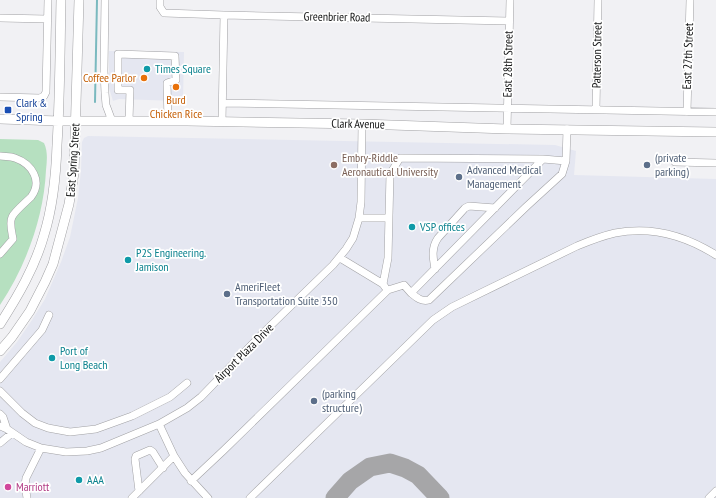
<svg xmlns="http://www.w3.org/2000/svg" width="716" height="498" viewBox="0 0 716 498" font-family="'PT Sans Narrow',sans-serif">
  <rect width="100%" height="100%" fill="#f1f1f4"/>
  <path fill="#e5e7f1" d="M 109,51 L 184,52 L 183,102 L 179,102 L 177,101 L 119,99 L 113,101 L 109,88 Z
    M 88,136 L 555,145 L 576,151 L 574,175 L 716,179 L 716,498 L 0,498 L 0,362 L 17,342 L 32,320 L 45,299 L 61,262 L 70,237 L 78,198 L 81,170 L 82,142 L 84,138 Z"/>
  <path fill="#b6e0c0" d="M 0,139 L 38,140 L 44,143 C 48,151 47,161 46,170 C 44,217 26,266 0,305 Z"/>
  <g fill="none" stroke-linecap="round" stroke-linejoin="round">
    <path stroke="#7ab9bf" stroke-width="2" d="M 95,102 L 97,0"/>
    <path stroke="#a6a6a8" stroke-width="19" d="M 335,498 L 350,481 L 370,467 L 390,463 L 405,468 L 418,475 L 440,498"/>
    <g stroke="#a1a1a4" stroke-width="8">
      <path id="minor" d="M 105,0 L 104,71 L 105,93 L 106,105 L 112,121
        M 160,0 L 160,7 L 164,13 L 224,15 L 509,21
        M 0,18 L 47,19
        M 0,97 L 40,98 L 44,96 L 46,92 L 48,0
        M 223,103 L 716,112
        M 596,110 L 598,0
        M 687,112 L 690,0
        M 129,121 L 130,90 L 118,90 L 118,54 L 175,56 L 176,80 L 167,83 L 168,121
        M 222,122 L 224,15
        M 507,129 L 510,0
        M 0,156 C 5,157 10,156 15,158 C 32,164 43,181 31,197 C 26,202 14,212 12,217 C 9,223 12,233 13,239 L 0,254
        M 675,162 L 716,163
        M 359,218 L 388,218
        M 340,258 L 383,284 L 385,287
        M 435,269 C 433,258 431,248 438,238 L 465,208 L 469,206 L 495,208
        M 383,284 L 388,258 L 390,174 L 400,158 L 543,159
        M 411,293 C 417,298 422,302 429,300 L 527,206 L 562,174 L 566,161
        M 0,379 L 42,330 L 49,315
        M 0,391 L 22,413 L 35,423 L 48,428 L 70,432 L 96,429 L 132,416 L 170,397 L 187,383
        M 0,414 L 3,417 L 7,429
        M 159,424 L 174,456 L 185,473 L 208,498
        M 0,426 L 7,429 L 26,442 L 41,448 L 66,452 L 87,451 L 101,448 L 159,424 L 187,408 L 201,397 L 262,334 L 333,265 L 346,249 L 353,238 L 359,218 L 361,202 L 362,124
        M 0,443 L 12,433
        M 191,481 L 224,450 L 388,290 L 404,285 L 411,293 L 543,159 L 566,161 L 567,129
        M 139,491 L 135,459 L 136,456 L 150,450 L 153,452 L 163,468
        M 27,498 L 25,485 L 26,478 L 41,448
        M 132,498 L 174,456
        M 250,498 L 433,320 L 452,307 L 577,246 C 589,241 602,236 615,233 C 651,226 686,236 716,255
        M 709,498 L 716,491"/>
    </g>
    <g stroke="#a1a1a4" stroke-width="10">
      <path id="major" d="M 0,119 L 59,121 L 187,121 L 362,124 L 507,129 L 716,132
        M 0,324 C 18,296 35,267 44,235 C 53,206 56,175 57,145 C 60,97 60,48 61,0
        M 0,351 L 12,337 L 30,311 L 45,282 L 53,264 L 69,204 L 74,173 L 79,0"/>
    </g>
    <use href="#minor" stroke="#fff" stroke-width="7"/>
    <use href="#major" stroke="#fff" stroke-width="9"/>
  </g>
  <g fill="#0f9aa8" stroke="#fff" stroke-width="1.5">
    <circle cx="147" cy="69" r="4"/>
    <circle cx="412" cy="227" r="4"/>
    <circle cx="128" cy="260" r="4"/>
    <circle cx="52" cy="358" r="4"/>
    <circle cx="79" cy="480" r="4"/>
  </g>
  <g fill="#e8710a" stroke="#fff" stroke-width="1.5">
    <circle cx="144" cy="78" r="4"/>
    <circle cx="176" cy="87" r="4"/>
  </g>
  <rect fill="#1a4fb4" stroke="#fff" stroke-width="1.5" x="4" y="106" width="8" height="8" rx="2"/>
  <circle fill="#8d6e63" stroke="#fff" stroke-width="1.5" cx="334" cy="165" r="4"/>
  <g fill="#5c6f8a" stroke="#fff" stroke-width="1.5">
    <circle cx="647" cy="165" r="4"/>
    <circle cx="459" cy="177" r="4"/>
    <circle cx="227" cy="294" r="4"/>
    <circle cx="314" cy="401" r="4"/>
  </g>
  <circle fill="#d1479c" stroke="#fff" stroke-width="1.5" cx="8" cy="487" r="4"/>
  <g text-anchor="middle" stroke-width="3.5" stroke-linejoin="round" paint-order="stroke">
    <g font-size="12" fill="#101111" stroke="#fff">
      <text transform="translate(337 17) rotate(1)" y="4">Greenbrier Road</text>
      <text transform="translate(597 55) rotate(-89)" y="4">Patterson Street</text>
      <text transform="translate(688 56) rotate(-88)" y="4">East 27th Street</text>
      <text transform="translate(508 64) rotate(-89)" y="4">East 28th Street</text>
      <text transform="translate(358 124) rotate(1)" y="4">Clark Avenue</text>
      <text transform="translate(73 160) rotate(-86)" y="4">East Spring Street</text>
      <text transform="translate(244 353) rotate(-45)" y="4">Airport Plaza Drive</text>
    </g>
    <g font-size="12" fill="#0d838f" stroke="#fff" text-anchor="start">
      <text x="155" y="73">Times Square</text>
      <text x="420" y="231">VSP offices</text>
      <text x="136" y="257">P2S Engineering.<tspan x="136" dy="14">Jamison</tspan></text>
      <text x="60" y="355">Port of<tspan x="60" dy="14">Long Beach</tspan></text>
      <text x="87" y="484">AAA</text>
    </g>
    <g font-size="12" fill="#c56008" stroke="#fff" text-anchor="end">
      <text x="136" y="82">Coffee Parlor</text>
      <text x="176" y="104" text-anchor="middle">Burd<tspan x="176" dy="14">Chicken Rice</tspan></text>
    </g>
    <g font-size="12" fill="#164399" stroke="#fff" text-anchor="start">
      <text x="16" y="107">Clark &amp;<tspan x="16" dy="14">Spring</tspan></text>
    </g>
    <g font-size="12" fill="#785e54" stroke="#fff" text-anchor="start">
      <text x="342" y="162">Embry-Riddle<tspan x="342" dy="14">Aeronautical University</tspan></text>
    </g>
    <g font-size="12" fill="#4e5e75" stroke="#fff" text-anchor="start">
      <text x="655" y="162">(private<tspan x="655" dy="14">parking)</tspan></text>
      <text x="467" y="174">Advanced Medical<tspan x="467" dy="14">Management</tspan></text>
      <text x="235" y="291">AmeriFleet<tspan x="235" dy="14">Transportation Suite 350</tspan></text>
      <text x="322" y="398">(parking<tspan x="322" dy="14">structure)</tspan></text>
    </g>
    <g font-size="12" fill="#b23c85" stroke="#fff" text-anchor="start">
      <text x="16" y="491">Marriott</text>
    </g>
  </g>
</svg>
